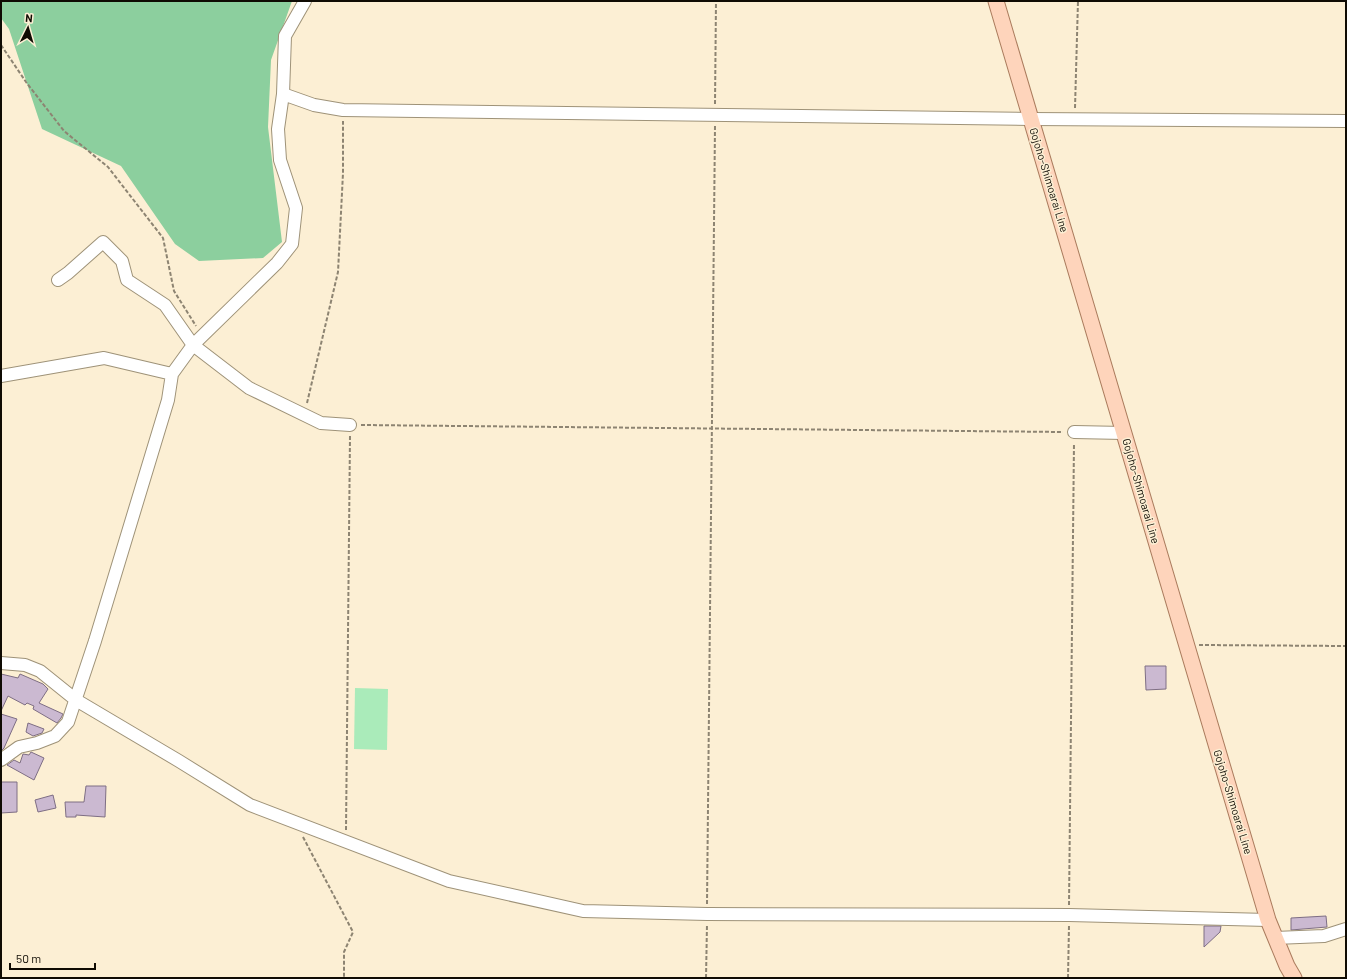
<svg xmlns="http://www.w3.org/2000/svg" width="1347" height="979" viewBox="0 0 1347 979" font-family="Barlow,sans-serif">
  <rect width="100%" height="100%" fill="#fcefd4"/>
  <path fill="#aaebba" d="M 355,688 L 388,689 L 387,750 L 354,749 Z"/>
  <path fill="#8ccf9e" d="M 1,1 L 292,1 L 271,60 L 268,127 L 282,242 L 263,258 L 199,261 L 175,244 L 121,166 L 42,129 L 9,29 L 1,18 Z"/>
  <path fill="#cbb9d1" stroke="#7e6e84" d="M 1145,666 L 1166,666 L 1166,689 L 1146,690 Z
    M 1,674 L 18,678 L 20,674 L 43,684 L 48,689 L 39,703 L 63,714 L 61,718 L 57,723 L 33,709 L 34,706 L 27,703 L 25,705 L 8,696 L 1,711 Z
    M 1,714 L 17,719 L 4,748 L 1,751 Z
    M 28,723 L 44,729 L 42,733 L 33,736 L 26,732 Z
    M 31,752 L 44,758 L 34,780 L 7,765 L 14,760 L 20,763 L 23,754 L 29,755 Z
    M 1,782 L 17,782 L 17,812 L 1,813 Z
    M 86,786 L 106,786 L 105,817 L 76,815 L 76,817 L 66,817 L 65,802 L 84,802 Z
    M 53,795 L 56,808 L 38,812 L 35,800 Z
    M 1326,916 L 1327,927 L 1291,930 L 1291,918 Z
    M 1204,926 L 1221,926 L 1220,932 L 1204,947 Z"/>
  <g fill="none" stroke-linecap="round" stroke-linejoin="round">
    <g stroke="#9e9278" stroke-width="14">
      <path id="minor" d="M 283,94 L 314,105 L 343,110 L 1030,119 L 1346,121
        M 58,280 L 68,273 L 103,242 L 122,261 L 127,280 L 165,305 L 193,345 L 249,388 L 321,423 L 350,425
        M 1,376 L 104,358 L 172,374
        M 1074,432 L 1124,433
        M 1,663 L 25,665 L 40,671 L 76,700 L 179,761 L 250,805 L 449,881 L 583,911 L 707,914 L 1069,915 L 1268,920
        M 1,760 L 19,747 L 37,743 L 55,736 L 68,722 L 95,641 L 168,400 L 172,374 L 193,345 L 277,263 L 292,244 L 296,208 L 280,160 L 278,129 L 283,94 L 285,36 L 305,1
        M 1275,938 L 1324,936 L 1346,929"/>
    </g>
    <g stroke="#aa7b5d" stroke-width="17">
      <path id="major" d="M 996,1 L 1268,920 L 1287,966 L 1294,978"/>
    </g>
    <path stroke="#8d8472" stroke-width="2" stroke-dasharray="4 2" stroke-linecap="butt" d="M 1,45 L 26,82 L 64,131 L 108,167 L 163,238 L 174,291 L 196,326
      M 715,104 L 716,1
      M 1075,108 L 1078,1
      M 307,403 L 338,272 L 343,173 L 343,121
      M 361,425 L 1063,432
      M 1199,645 L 1346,646
      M 346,830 L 350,436
      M 303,837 L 353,932 L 344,952 L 344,978
      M 707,904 L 715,126
      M 1069,905 L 1074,443
      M 706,978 L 707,924
      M 1068,978 L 1069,925"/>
    <use href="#minor" stroke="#fff" stroke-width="12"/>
    <use href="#major" stroke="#fed4bb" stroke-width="15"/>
  </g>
  <g text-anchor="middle" stroke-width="3" stroke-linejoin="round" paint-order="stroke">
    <g font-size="11" fill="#0f0b03" stroke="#fcefd4">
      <text transform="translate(1049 180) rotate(73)" y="4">Gojoho-Shimoarai Line</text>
      <text transform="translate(1141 491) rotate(74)" y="4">Gojoho-Shimoarai Line</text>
      <text transform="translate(1233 802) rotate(73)" y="4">Gojoho-Shimoarai Line</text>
    </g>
  </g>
  <rect width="1347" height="979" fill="none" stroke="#0f0b03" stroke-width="4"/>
  <g transform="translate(28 28) rotate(5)" stroke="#fcefd4" stroke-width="3" paint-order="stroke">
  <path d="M0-3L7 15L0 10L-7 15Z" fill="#0f0b03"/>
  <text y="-6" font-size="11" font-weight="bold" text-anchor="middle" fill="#0f0b03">N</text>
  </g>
  <path d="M10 963v6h85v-6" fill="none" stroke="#0f0b03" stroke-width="2"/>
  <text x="16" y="963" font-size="12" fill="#0f0b03" stroke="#fcefd4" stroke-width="3" paint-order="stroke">50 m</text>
</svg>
